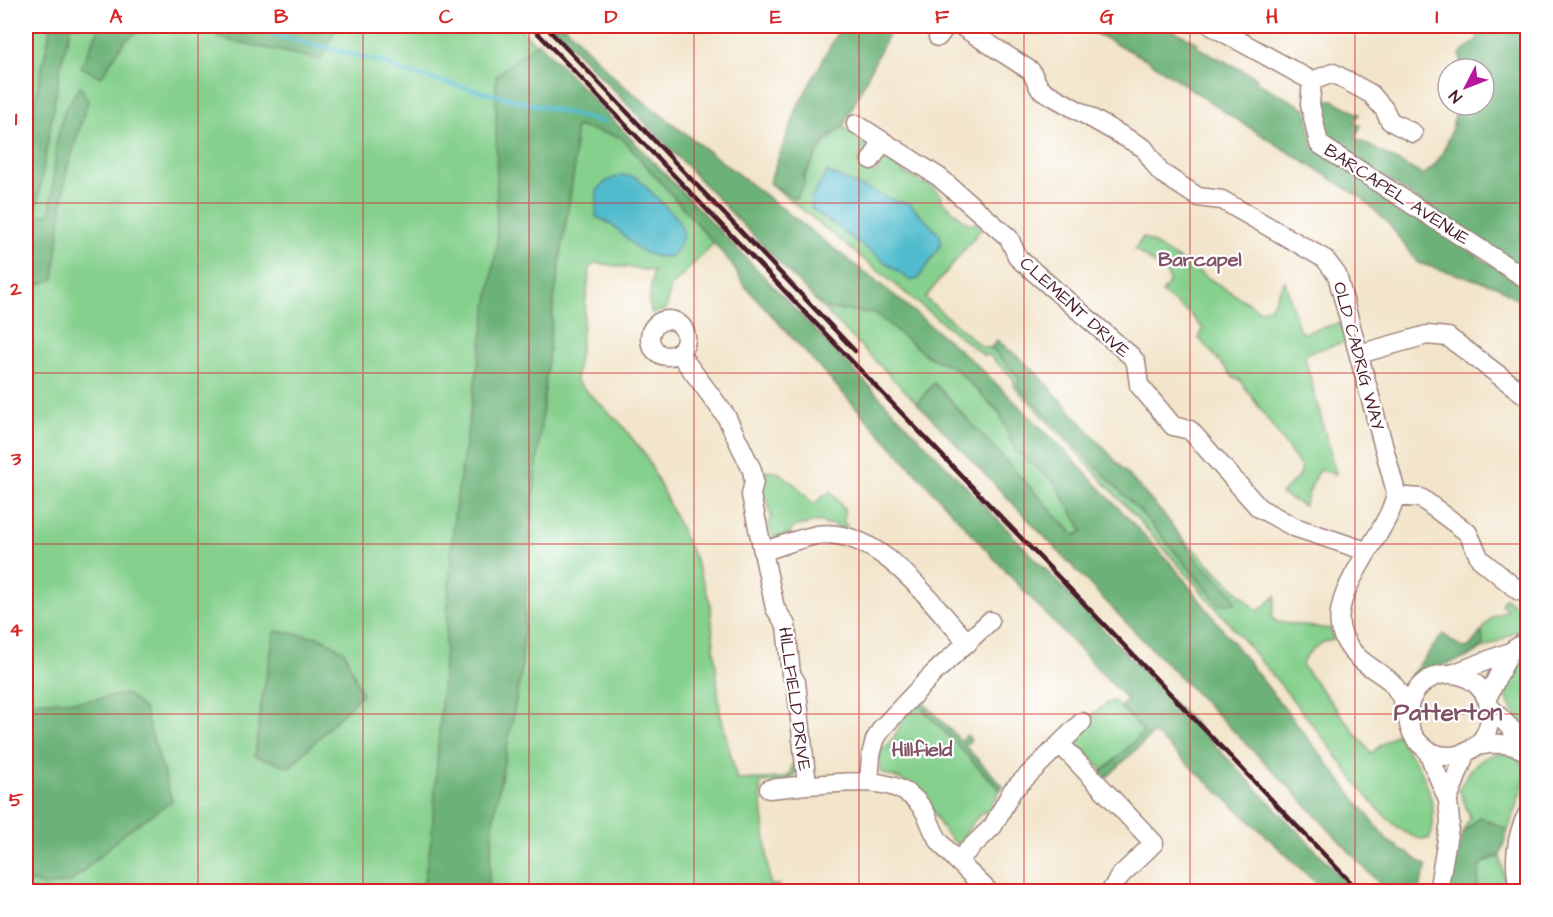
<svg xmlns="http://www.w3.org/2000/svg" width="1553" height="917" viewBox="0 0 1553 917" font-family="'Architects Daughter',sans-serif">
  <rect width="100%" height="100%" fill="#fff"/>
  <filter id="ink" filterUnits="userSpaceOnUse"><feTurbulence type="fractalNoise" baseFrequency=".0167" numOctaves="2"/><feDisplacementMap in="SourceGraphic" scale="12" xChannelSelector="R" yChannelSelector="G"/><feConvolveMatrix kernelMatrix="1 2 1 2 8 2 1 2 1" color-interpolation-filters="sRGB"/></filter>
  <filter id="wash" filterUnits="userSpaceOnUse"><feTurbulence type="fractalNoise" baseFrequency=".008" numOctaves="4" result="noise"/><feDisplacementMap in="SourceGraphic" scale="24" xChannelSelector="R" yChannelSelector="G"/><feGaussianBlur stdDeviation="1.35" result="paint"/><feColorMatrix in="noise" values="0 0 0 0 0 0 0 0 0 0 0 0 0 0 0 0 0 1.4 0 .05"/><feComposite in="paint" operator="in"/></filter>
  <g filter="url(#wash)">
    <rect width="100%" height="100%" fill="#f2e5cb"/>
    <path fill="#85d08d" stroke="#68785c" stroke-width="1.5" d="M 26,26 L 518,26 L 557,67 L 466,891 L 26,891 Z
      M 575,126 L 621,137 L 714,243 L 670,288 L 667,309 L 652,314 L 649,303 L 653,271 L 596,263 L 590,267 L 576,381 L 621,424 L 646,456 L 695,559 L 710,602 L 720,712 L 737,780 L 784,778 L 790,775 L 792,764 L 797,766 L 794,776 L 785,782 L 760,783 L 770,885 L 779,885 L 772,891 L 488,892 L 494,815 L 521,673 L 530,531 L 554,300 L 574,170 Z
      M 843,127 L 863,139 L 866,148 L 858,162 L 875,174 L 886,156 L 894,160 L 897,168 L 923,184 L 928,183 L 942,196 L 940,199 L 967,223 L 975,223 L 982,228 L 925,298 L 982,347 L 991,348 L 1019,377 L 1019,386 L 1146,518 L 1220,605 L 1231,592 L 1197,560 L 1175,531 L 1258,611 L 1276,596 L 1272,617 L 1277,622 L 1330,629 L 1334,640 C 1320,641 1306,652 1302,665 L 1371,753 L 1397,733 C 1401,745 1408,751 1415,761 C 1428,781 1440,817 1429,839 C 1393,844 1344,764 1324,739 C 1227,616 1123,500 1015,387 L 1013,378 L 989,355 L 984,356 L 769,183 L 795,199 C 806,171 818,145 843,127 Z
      M 1143,237 L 1259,310 L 1270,308 L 1285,281 L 1299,330 L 1303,333 L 1340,323 L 1345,342 L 1307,353 L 1305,358 L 1336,474 L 1321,470 L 1316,474 L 1304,506 L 1281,494 L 1301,474 L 1301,467 L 1240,380 L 1234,378 L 1199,338 L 1203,329 L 1191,315 L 1162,293 L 1169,283 L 1168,275 L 1135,249 Z
      M 823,308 L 875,313 L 927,356 L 955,368 L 1000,414 L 1014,449 L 1055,483 L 1083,531 L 1075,536 L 934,383 L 917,403 Z
      M 769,470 C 786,472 802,492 813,504 L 831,491 L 844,509 L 844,525 L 847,526 L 844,529 L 836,528 L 836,524 L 826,525 L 821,521 L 794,527 L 789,534 L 774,538 L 768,523 L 771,517 L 768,501 L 761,495 L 766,480 L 764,472 Z
      M 1505,598 L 1516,606 L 1527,604 L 1527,626 L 1463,659 L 1483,646 L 1482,631 L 1492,617 L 1508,610 L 1501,604 Z
      M 1527,661 L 1527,660 L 1527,726 C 1512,714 1497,692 1512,672 C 1515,668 1523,664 1527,661 Z
      M 1114,701 L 1144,732 L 1101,773 L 1102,769 L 1082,749 L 1075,746 C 1077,730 1098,705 1114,701 Z
      M 918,704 L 1000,790 L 989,810 C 974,814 967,834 958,844 C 940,835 934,805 919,790 C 908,780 894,778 880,772 L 880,758 L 876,754 C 889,747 902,729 902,714 L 911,706 L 915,708 Z
      M 1499,753 C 1516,754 1521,758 1527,774 L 1508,830 L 1480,817 L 1462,834 L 1470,817 L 1459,789 C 1471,768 1475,759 1499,753 Z
      M 1500,856 L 1507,891 L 1477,892 L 1477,873 L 1482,863 Z"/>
    <path fill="#6cb278" stroke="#5b6852" stroke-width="1.5" d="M 51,26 L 71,26 L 61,64 L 35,217 L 50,213 L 57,140 L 64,111 L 80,86 L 88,101 L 66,173 L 54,279 L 26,289 L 26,177 L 35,102 Z
      M 100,26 L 149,26 L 126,39 L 101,77 L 81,67 Z
      M 214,26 L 336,26 L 321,60 L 218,38 Z
      M 552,26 L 565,26 L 620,83 L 894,295 L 976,364 L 1064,450 L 1174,567 L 1388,841 L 1427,866 L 1418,891 L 1386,891 L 1293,791 L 1139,636 L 917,403 L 934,383 L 1075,536 L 1083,531 L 1055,483 L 1014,449 L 1000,413 L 955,368 L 927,356 L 875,313 L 823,308 Z
      M 841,26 L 892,26 L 843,127 L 826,139 L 803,177 L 805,183 L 795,199 L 769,183 L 798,106 Z
      M 1081,26 L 1165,26 L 1198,43 L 1197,47 L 1257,78 L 1256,82 L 1307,109 L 1313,146 L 1527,289 L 1527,306 L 1497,286 L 1418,263 L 1388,223 L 1362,198 L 1228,114 L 1146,59 Z
      M 1467,26 L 1527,26 L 1527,274 L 1325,137 L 1321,99 L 1333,100 L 1359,114 L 1354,123 L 1361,126 L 1355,138 L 1423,175 C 1444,163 1453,128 1457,105 L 1484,105 L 1484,69 L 1462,69 L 1460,54 L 1478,39 L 1474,30 Z
      M 538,42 L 1355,891 L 1324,891 C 1269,837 1211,786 1154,733 L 1106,778 L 1101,773 L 1144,732 L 1121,706 L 1127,700 L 1023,590 L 744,285 L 731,263 L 621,137 L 575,126 L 574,170 L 554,300 L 530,531 L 521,673 L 494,815 L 488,891 L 422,891 L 432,835 L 454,515 L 497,244 L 496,76 Z
      M 997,340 L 1032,368 L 1166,517 L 1197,560 L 1231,592 L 1236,603 L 1220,605 L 1146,518 L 1018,386 L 1019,377 L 991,348 Z
      M 275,631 L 319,637 L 344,651 L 362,694 L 290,767 L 255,756 L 261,704 Z
      M 1482,631 L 1483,646 L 1463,659 L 1412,674 L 1443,634 L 1462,648 L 1469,647 Z
      M 127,694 L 144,709 L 172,801 L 126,832 L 70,883 L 44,886 L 26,880 L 26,701 L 83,701 Z
      M 922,701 L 961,741 L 967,735 L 971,740 L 965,746 L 1003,786 L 1000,790 L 918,704 Z
      M 1480,817 L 1508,830 L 1500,856 C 1474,861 1480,871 1477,891 L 1446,892 L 1457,858 L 1462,834 Z"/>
    <path fill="#50bbcc" stroke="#4d6d7c" stroke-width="1.5" d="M 827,172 L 898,202 L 909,203 L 940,235 L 941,245 L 918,279 L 911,281 L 812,209 L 811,199 Z
      M 621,175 L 636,177 L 677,218 L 684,233 L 678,248 L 670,257 C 629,259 628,227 596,217 L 597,191 L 605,182 Z"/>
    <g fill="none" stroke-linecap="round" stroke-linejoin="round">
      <path stroke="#50bbcc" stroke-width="4.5" d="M 239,26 L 379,61 L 403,72 L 604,122"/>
    </g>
  </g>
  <g filter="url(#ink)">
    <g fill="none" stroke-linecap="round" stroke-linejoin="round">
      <g stroke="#9e827b" stroke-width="21">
        <path id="minor" d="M 961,26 L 1031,71 L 1040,89 L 1144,148 L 1160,172 L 1198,197 L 1222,200 L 1325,259 L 1337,275 L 1396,492 C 1392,531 1323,595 1343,636 C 1353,659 1370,666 1389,680 C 1398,688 1403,701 1408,712
          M 1212,26 L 1312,81 L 1310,104 L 1319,144 L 1528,280
          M 938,37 L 946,26
          M 1312,81 L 1333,73 L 1371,94 L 1384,109 L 1390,121 L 1413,133
          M 856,124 L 939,177 L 1009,238 L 1018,258 L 1131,356 L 1136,362 L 1139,385 L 1173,426 L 1190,430 L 1259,508 L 1294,527 L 1366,551
          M 871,160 L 883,141
          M650 338a18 18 0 1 1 36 0a18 18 0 1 1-36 0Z
          M 679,353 L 726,416 L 752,470 L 754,481 L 751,495 L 775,608 L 786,625 L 791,674 L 796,682 L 807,785 C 845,784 898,771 923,809 C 930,819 932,832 940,842 C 954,860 973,875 989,892
          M 1359,354 L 1427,335 L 1448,337 L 1528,397
          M 1395,496 L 1421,498 L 1468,533 L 1480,559 L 1519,591 L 1528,592
          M 764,551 C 781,546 800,538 817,535 C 879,526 931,603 968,643
          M1408 715a41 41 0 1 1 82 0a41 41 0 1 1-82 0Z
          M 1452,674 L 1510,652 L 1528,640
          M 1487,698 L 1510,652
          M 1490,707 L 1528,746
          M 1061,745 L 1154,843 L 1120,876 L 1110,892
          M 1477,746 C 1497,742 1510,743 1528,752
          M 1427,750 L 1448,800 L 1450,822 L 1438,892
          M 869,782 L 871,755 L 875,740 L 882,728 L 933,674 L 990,621
          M 769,789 L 807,785
          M 1448,800 L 1465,754
          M 957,861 L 993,826 L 1012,791 L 1082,722
          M 1520,892 C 1513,867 1515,836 1528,813"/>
      </g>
      <use href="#minor" stroke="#fff" stroke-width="18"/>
      <path stroke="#4a1f2b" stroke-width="4.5" d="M 531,26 L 1360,892
        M 545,26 L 855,351"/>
    </g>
  </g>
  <path fill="none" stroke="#d62828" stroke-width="1.5" stroke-opacity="0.55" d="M 198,26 L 198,892M 363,26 L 363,892M 529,26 L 529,892M 694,26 L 694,892M 859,26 L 859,892M 1024,26 L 1024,892M 1190,26 L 1190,892M 1355,26 L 1355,892M 26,203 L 1528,203M 26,373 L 1528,373M 26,544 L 1528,544M 26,714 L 1528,714"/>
  <g text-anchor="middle" stroke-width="4.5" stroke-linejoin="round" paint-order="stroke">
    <g font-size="18" fill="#4a1f2b" stroke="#fff">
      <text transform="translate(1397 194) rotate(33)" y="6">BARCAPEL AVENUE</text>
      <text transform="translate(1075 307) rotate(42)" y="6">CLEMENT DRIVE</text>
      <text transform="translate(1359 356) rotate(75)" y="6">OLD CADRIG WAY</text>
      <text transform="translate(795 699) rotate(82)" y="6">HILLFIELD DRIVE</text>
    </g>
    <g font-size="20" font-weight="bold" fill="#815165" stroke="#fff">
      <text x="1200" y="266">Barcapel</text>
      <text x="922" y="756">Hillfield</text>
    </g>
    <g font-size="24" font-weight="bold" fill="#815165" stroke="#fff">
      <text x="1448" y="720">Patterton</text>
    </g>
  </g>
  <rect width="1553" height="917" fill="none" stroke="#fff" stroke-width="66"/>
  <g transform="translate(1466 87) rotate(228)"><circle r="28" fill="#ffffff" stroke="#b7a5aa" stroke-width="1.5"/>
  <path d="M0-4.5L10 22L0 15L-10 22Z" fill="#b5179e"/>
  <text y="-9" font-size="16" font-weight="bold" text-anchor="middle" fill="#4a1f2b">N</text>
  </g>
  <rect x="33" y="33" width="1487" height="851" fill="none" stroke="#d62828" stroke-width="2"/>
  <g font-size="20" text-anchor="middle" font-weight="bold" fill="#d62828">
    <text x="116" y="23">A</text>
    <text x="281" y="23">B</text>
    <text x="446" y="23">C</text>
    <text x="611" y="23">D</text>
    <text x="776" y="23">E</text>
    <text x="942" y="23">F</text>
    <text x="1107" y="23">G</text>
    <text x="1272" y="23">H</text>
    <text x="1437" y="23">I</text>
    <text x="16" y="125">1</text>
    <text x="16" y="295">2</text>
    <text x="16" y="465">3</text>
    <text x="16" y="636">4</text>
    <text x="16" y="806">5</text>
  </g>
</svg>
